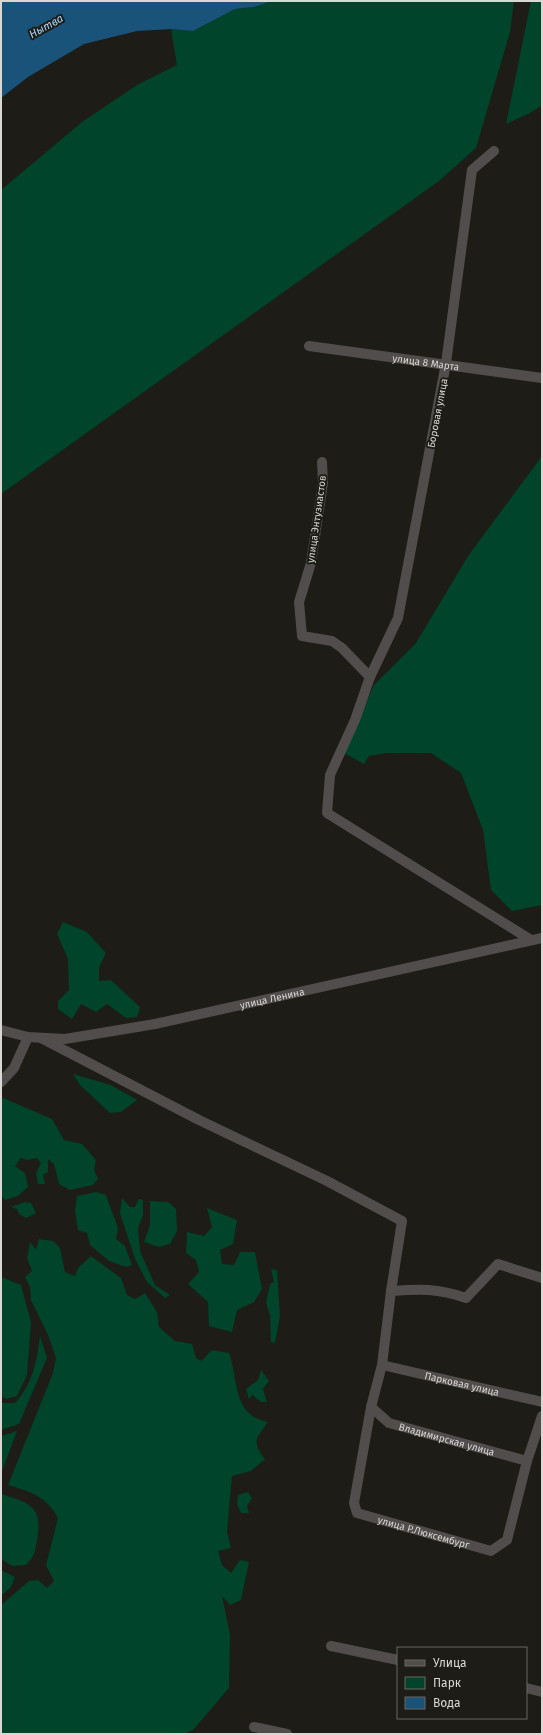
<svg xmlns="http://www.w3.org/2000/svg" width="543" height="1735" viewBox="0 0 543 1735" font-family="'Fira Sans',sans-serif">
  <rect width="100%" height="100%" fill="#1d1c16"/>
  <path fill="#00442c" d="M 272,1 L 514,1 L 510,32 L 476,148 L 439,181 L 1,494 L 1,190 L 82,122 L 137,85 L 177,65 L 171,29 L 193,31 L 235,9 L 254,7 Z
    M 531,1 L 542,1 L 542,105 L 530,113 L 506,124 Z
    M 542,456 L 542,905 L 512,911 L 491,890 L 483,830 L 461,773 L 431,753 L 386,753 L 369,756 L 364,764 L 344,753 L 374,685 L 416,643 L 468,556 Z
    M 63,922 L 87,932 L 106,953 L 99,967 L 99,981 L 111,980 L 140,1007 L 137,1017 L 126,1018 L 107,1004 L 96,1012 L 81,1004 L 72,1019 L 58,1009 L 58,1001 L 69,990 L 68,959 L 57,934 Z
    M 73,1074 L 111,1085 L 137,1100 L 121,1112 L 110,1113 L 80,1085 Z
    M 1,1097 L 52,1119 L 64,1140 L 82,1144 L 96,1160 L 94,1170 L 98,1179 L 93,1185 L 70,1190 L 59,1184 L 54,1164 L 48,1159 L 48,1172 L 43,1175 L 45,1184 L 38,1184 L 36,1173 L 41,1163 L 37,1158 L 27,1160 L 21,1158 L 15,1166 L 25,1173 L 28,1187 L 18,1196 L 5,1200 L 1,1195 Z
    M 96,1192 L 106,1195 L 118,1228 L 116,1239 L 125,1246 L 132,1265 L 126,1267 L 109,1261 L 90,1245 L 87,1233 L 78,1230 L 75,1211 L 77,1196 Z
    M 122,1198 L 130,1207 L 135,1207 L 139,1199 L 143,1200 L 143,1215 L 138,1228 L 140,1251 L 155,1285 L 170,1295 L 165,1298 L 147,1282 L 135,1259 L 120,1213 Z
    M 150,1201 L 168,1202 L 176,1209 L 177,1231 L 170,1244 L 159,1247 L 144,1242 L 150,1225 Z
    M 25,1202 L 31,1203 L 36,1213 L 26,1218 L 19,1214 L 17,1209 L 11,1207 Z
    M 207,1208 L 237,1220 L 233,1244 L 220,1250 L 222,1264 L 234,1265 L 240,1252 L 255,1252 L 262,1289 L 254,1302 L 237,1310 L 232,1332 L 209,1326 L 208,1302 L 188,1284 L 199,1272 L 196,1260 L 186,1253 L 187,1232 L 204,1236 L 212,1227 Z
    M 39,1239 L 53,1241 L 60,1248 L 65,1272 L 75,1276 L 78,1268 L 91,1256 L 121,1278 L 127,1295 L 135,1299 L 145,1293 L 157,1312 L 159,1327 L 175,1341 L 192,1344 L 196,1358 L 201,1361 L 212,1350 L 229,1353 C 239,1381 232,1415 268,1422 C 256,1439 251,1441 265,1459 L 251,1471 L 232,1476 L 227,1532 L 231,1548 L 218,1551 L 222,1565 L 231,1573 L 240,1560 L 249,1562 L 241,1600 L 230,1605 L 222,1596 L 230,1635 L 229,1688 L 194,1729 L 185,1734 L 1,1734 L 1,1605 L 29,1581 L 38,1580 L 47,1588 L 54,1581 L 46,1565 L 58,1518 C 46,1496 31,1492 8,1485 L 53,1373 L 56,1358 L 48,1335 L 31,1300 L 30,1287 L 25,1277 L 32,1271 L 27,1258 L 30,1242 L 36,1250 Z
    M 271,1269 L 277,1270 L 280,1316 L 275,1343 L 271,1342 L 270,1316 L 266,1303 L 270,1284 L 274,1282 Z
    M 1,1277 L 21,1285 L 31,1322 L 27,1375 L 17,1396 L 6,1399 L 1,1396 Z
    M 40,1336 L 47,1358 L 19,1424 L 1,1430 L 1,1403 L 15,1403 C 34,1381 36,1363 40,1336 Z
    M 261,1370 L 269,1381 L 263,1389 L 267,1402 L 261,1402 L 252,1395 L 249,1399 L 246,1389 L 258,1380 Z
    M 17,1431 L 1,1474 L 1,1436 Z
    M 248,1492 L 252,1498 L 247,1506 L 249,1513 L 241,1513 L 237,1504 L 238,1495 Z
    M 1,1494 C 30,1503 43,1506 37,1540 C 35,1552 35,1556 26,1565 L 12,1566 L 1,1559 Z
    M 1,1570 L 15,1577 L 11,1587 L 1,1596 Z"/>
  <path fill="#1a537a" d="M 2,1 L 272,1 L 254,7 L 235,9 L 193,31 L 171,29 L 137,31 L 84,44 L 28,77 L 1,98 Z"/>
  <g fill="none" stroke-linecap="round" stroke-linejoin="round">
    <g stroke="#514d4d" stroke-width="10">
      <path d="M 494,151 L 472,170 L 446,363 L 398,618 L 370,677 L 355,720 L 330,775 L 327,813 L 531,940"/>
      <path id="s1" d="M 309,346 L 542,378"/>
      <path d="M 322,462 L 323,483 L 311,563 L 299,602 L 302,636 L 332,641 L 342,648 L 370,677"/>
      <path id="s2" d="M 1,1030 L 28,1037 L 65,1039 L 155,1024 L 542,938"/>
      <path id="s3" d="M 41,1038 L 199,1120 L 327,1181 L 402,1221 L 391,1291 L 382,1365 L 371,1407 L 354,1503 L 357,1513 L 491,1551 L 507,1540 L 527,1461 L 542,1416"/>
      <path d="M 1,1082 L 14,1068 L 28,1037"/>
      <path d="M 391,1291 C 421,1289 437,1288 466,1298 L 498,1264 L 542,1278"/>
      <path id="s4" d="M 382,1365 L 542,1402"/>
      <path id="s5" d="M 371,1407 L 389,1423 L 527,1461"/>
      <path d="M 331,1646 L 398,1660"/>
      <path d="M 526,1688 L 542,1692"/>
      <path d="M 254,1727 L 287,1734"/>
    </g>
  </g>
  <g text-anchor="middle" stroke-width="4" stroke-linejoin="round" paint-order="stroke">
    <g font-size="10" fill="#d9d8d4" stroke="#1d1c16">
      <text dy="4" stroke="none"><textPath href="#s1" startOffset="118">улица 8 Марта</textPath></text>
      <text transform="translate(437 413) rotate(-79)" y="4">Боровая улица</text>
      <text transform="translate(316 519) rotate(-82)" y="4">улица Энтузиастов</text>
      <text dy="4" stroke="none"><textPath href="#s2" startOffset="276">улица Ленина</textPath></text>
      <text dy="4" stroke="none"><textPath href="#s4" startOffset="82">Парковая улица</textPath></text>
      <text dy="4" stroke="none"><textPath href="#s5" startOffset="84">Владимирская улица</textPath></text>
      <text dy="4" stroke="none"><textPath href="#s3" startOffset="771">улица Р.Люксембург</textPath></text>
    </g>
    <g font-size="11" font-style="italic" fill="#aad9fd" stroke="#1d1c16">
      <text transform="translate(46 26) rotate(-29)" y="4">Нытва</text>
    </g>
  </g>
  <rect width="543" height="1735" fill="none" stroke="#d9d8d4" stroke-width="4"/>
  <rect x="397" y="1647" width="130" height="72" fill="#1d1c16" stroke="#686762"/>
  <rect x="405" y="1660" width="20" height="6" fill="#514d4d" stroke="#686762"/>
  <text x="433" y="1667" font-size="12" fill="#d9d8d4">Улица</text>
  <rect x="405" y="1677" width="20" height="12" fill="#00442c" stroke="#686762"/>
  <text x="433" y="1687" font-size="12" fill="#d9d8d4">Парк</text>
  <rect x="405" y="1697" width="20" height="12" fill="#1a537a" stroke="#686762"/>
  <text x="433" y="1707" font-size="12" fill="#d9d8d4">Вода</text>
</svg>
